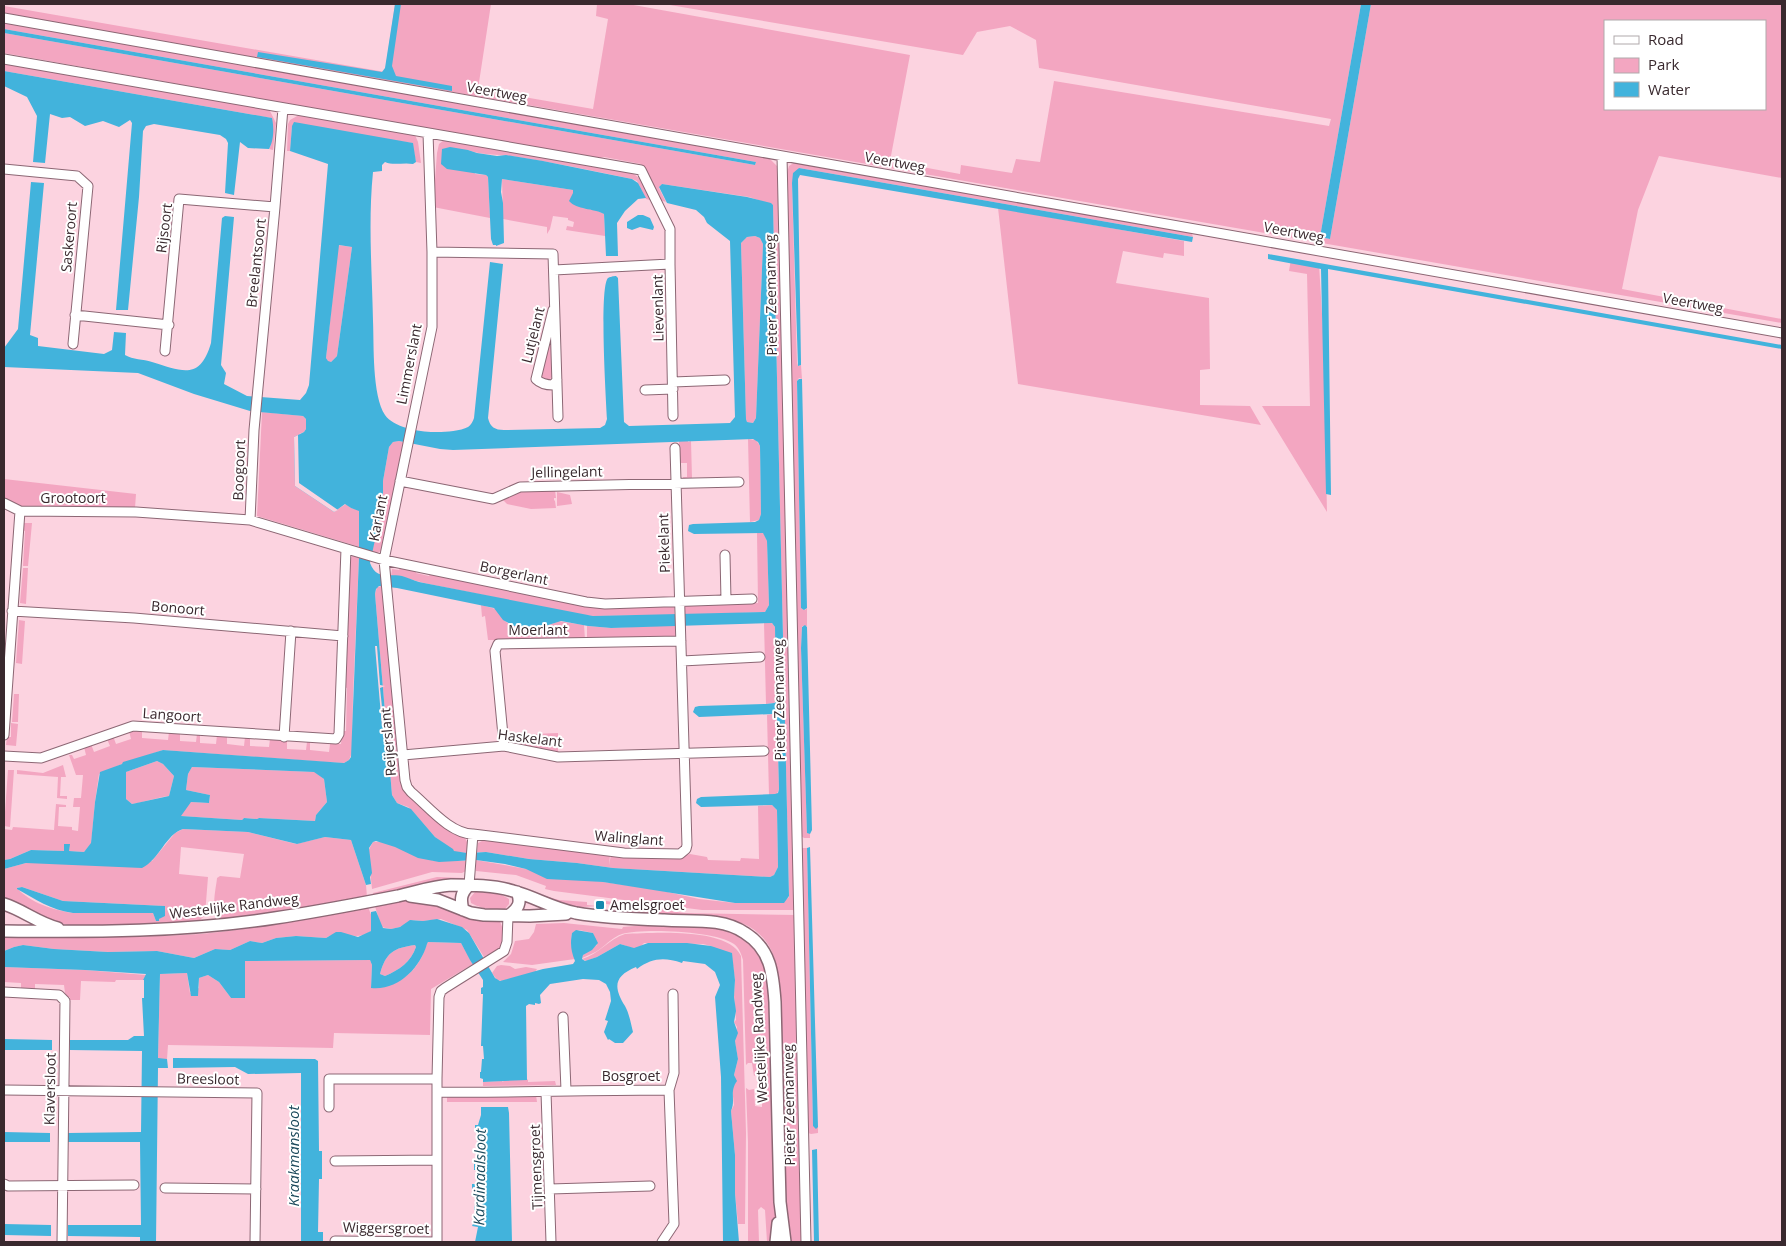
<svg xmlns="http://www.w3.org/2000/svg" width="1786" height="1246" viewBox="0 0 1786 1246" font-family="'Open Sans',sans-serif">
  <rect width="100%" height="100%" fill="#fcd3e0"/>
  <path fill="#f3a6c1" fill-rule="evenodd" d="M 395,4 L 491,4 L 478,89 L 593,109 L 608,19 L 596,16 L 597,4 L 628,4 L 910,55 L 890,161 L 960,174 L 961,165 L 1012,173 L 1016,159 L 1040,162 L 1054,81 L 1329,126 L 1331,119 L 1039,68 L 1036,40 L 1010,26 L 977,32 L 963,55 L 664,4 L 1361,4 L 1320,237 L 1330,239 L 1371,4 L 1782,4 L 1782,178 L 1659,156 L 1638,210 L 1622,289 L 1782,319 L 1782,323 L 4,14 L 4,6 L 385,72 ZM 1605,21 L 1765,21 L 1765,109 L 1605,109 Z
    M 4,23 L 769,158 L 778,167 L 796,910 L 702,910 L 554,891 L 545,889 L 546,886 L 516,875 L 476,871 L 476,860 L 589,880 L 654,889 L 699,899 L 735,903 L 781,903 L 789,897 L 773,205 L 749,197 L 662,184 L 659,188 L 666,202 L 660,200 L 641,164 L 604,157 L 597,159 L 4,53 L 4,33 L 755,165 L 756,162 L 4,29 Z
    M 4,61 L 269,109 L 276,123 L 273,150 L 269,149 L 271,145 L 271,118 L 4,71 Z
    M 299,115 L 415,135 L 418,142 L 421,163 L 416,162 L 412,143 L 292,126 L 290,151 L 287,151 L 288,124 L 290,120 Z
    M 444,140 L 631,172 L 642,180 L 651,197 L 650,200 L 646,199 L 637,181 L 632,179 C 594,171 556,163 517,157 C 501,154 484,156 468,150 L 475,174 L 486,175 L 488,177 L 490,218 L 433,207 L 437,153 L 439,144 Z
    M 795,162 L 1191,231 L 1193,237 L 799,168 L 792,183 L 797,363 L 798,366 L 801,365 L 802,379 L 799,378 L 797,381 L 801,608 L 805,610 L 807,608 L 807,626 L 802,626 L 801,648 L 807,832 L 810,834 L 810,838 L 804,838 L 800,835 L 786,176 L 789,166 Z
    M 502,179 L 573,190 L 583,208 L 596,210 L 604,214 L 605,236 L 566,230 L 567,226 L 573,227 L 574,222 L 568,220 L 568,218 L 553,216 L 550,229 L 547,234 L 547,227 L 503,219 Z
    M 998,208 L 1184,241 L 1184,256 L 1164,253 L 1163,258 L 1123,251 L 1116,283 L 1209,298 L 1210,369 L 1200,370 L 1200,405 L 1250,406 L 1261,425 L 1018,384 Z
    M 755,236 L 760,238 L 763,244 L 756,418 L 753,423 L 747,422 L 746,419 L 741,243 L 747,237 Z
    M 338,245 L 352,247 L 337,356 L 331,362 L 328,362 L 326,358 Z
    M 1291,259 L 1319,264 L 1323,331 L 1327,512 L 1262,406 L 1310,406 L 1307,274 L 1289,271 Z
    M 551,329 L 552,377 L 548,381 L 543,380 L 541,376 Z
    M 262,412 L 303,416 L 306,419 L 306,429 L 304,432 L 299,434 L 338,509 L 346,504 L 351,508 L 359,510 L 360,547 L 257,516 Z
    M 748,439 L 756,440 L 760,446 L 761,514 L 759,520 L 750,522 Z
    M 399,441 L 404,442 L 383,548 L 381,548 L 381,551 L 377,553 L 372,551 L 383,503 L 383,481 L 389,447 L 393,442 Z
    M 679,441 L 688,441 L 688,442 L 691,441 L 692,478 L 709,478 L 683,479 L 683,477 L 687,477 L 687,463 L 679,463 Z
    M 4,479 L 136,494 L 135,508 L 22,507 L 4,498 Z
    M 555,490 L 556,498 L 554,498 L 554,500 L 555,501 L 556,508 L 531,509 L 507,504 L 503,500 C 514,487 540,491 555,490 Z
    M 557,492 L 570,495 L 572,504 L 557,506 Z
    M 22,523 L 32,523 L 28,566 L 23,566 L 25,531 L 22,530 Z
    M 763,532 L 767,541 L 769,605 L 765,612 L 684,615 L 683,605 L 758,603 L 757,533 Z
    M 352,556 L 359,557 L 353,695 L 352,753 L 349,760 L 344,763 L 324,762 L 163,750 L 122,764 L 99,774 L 95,802 L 91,844 L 84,852 L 69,851 L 64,844 L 64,851 L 31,850 L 10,859 L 4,860 L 4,829 L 12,830 L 13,827 L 54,830 L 56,804 L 66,805 L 66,807 L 59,807 L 58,826 L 72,827 L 72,830 L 78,831 L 80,807 L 73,807 L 74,798 L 81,798 L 83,775 L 76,775 L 69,755 L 72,755 L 74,759 L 86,755 L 84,747 L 91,744 L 94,752 L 110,746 L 107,739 L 113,736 L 116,744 L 131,739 L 129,731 L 142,730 L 142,738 L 168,740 L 169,732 L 180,733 L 180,741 L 196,742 L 197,734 L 200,734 L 200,743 L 216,744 L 217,735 L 227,736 L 227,744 L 244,746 L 245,737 L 250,738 L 250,746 L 269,747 L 270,739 L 287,741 L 287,749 L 306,750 L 307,742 L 310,742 L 310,750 L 329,752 L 330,744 L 341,744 L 342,731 L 346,731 L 347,688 L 344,687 L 349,560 Z
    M 23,568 L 28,568 L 26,604 L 20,603 Z
    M 400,568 L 416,571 L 416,573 L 429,576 L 430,574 L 588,606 L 642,606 L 642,608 L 674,605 L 674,615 L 593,616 L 576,614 L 424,583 C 412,580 404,576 391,576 L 392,569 L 399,570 Z
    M 383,586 L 405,790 L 451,833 L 465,838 L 468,844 L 467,853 L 455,852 L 435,837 L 415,814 L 408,807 L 397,803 L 392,795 L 375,594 L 377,587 Z
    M 481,605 L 496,609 C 509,627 507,625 529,626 L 530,639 L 524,639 L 524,640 L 488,640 L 485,616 L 482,617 Z
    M 19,620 L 25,621 L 22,664 L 16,663 Z
    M 558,621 L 584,625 L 585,640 L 531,641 L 532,626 L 548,626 Z
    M 764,623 L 772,623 L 775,627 L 777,698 L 774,703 L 766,704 Z
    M 675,625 L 675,638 L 587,640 L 587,626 L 611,628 Z
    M 14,694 L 19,694 L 18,722 L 12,722 Z
    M 773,714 L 777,718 L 779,789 L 777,794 L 769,795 L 767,715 Z
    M 11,723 L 18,724 L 16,746 L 6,745 L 7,737 L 11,737 Z
    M 558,733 L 558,754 L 510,743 L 506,735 Z
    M 157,761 L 163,764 L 174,776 L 169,796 C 155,798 145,802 132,804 L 126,799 L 126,772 Z
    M 63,765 L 66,777 L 61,777 L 60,796 L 67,796 L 67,799 L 57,798 L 58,777 L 17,774 L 17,770 L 43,773 Z
    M 192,767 L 315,772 L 324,779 L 327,802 L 316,815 L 315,821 L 259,818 L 257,819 L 244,818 L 242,820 L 180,816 L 189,803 L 191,802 L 209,803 L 210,795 L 186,790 L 188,774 Z
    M 8,770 L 14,770 L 10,827 L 4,826 Z
    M 772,805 L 777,810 L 778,867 L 774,875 L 770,877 L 613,868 L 577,863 L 529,859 L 486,852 L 477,852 L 478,843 L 482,841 L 483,839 L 610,855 L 609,865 L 611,855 L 630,858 L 631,856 L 680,857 L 690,854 L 707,857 L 708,860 L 740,861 L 741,858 L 759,859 L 758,806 Z
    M 183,829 L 248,832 L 296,844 L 325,837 L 351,840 L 366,885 L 367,897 L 225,920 C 208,917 216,890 217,878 L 220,876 L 240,878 L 244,854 L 181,847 L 179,874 L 208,877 L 205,915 L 199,921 L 160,925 L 73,926 L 42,919 L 4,899 L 4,869 L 26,863 L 152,861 L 175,833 ZM 22,887 L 63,901 L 165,906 C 166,915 163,916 156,921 L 153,913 L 73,913 C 54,910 30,903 17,888 Z
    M 373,842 L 384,842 L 434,861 L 467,861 L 466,871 L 462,873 L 432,872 L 372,889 L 368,851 Z
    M 800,848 L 807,848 L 813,1126 L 818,1127 L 818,1133 L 811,1134 L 806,1132 Z
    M 437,877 L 463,878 L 460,881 L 374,896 L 373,893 Z
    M 475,892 C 486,892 500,892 509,899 L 509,904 L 505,909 C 494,910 481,909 471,903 L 470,898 Z
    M 538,894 L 559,900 L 587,902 L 587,905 L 598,906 L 570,908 Z
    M 404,900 L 415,900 L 499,920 C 504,928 506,941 500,949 C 498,952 493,955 489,957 L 487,955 L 484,957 L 467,930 L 441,919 L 423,921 L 413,920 L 400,927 L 391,929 L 381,927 L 375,906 Z
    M 606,901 L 684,913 L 796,915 L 803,1242 L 788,1242 L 785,1220 L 779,983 C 773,904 709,919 653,915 C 640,914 628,909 615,908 L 616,905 L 606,904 Z
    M 368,907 L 372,917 L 371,931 C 355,943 339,928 326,938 L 296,936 L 276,938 L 262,943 L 250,941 L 230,950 L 215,949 L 194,958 L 157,951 L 108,952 L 54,949 L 23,945 L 14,947 L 4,951 L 4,935 C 63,936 124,938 183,935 C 243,932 309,917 368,907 Z
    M 564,923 L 622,929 L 623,927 C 642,925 661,925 680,925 C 729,925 763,938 770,991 L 776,1216 L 773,1242 L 767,1242 L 765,1210 L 761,1207 L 758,1210 L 759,1242 L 748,1242 L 748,1142 L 746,1088 L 749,1090 L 754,1089 L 755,1106 L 762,1107 L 762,1076 L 758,1073 L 754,1076 L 752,1063 L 748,1063 L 746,1065 L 743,960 C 741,953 739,948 734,944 C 716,931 643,928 622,934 C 613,937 607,944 600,949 C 595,953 588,955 582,958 L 583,955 L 597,945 L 593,933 L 579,930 L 572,933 C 570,944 572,949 575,959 L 532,965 L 503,962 L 511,954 L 515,941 L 529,939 L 534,932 L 536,924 ZM 759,981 L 761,982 L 763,1017 L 761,1020 L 757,1019 L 755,1017 L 754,985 L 755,982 Z
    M 625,934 C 653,933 728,927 741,956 L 746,1133 L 745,1224 L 738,1224 L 735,1193 L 735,1155 L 731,1111 L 734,1105 L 732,1088 L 736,1082 L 734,1075 L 738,1059 L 735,1042 L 737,1027 L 734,1022 L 736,1020 L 734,996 L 735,980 L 732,958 L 711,946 L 703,944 L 644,943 C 636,953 629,946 620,944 L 597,957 L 586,961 L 582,959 C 599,954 609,939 625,934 Z
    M 428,942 L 461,943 L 473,964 L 431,989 L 430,1035 L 334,1033 L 333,1048 L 168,1045 L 167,1059 L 158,1059 L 160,974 L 187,973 L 190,993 L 199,988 L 199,978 L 208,975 L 219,982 L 231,998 L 245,998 L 245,961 L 370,960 L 372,965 L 371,988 C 392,987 410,978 420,960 C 424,954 425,947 428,942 Z
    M 415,945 L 416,947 C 411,962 399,970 385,976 L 380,974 C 386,952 394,948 415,945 Z
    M 501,965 L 510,966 L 515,969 L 526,967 L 537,969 L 535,972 L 502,981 L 497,980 L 492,973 L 497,966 Z
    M 4,967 L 85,970 L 146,975 L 143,980 L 116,980 L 115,982 L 81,981 L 80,1000 L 70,1000 L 70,997 L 67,997 L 65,993 L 64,985 L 35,984 L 35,990 L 21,989 L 21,983 L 4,982 Z
    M 528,1079 L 528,1082 L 555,1081 L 556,1085 L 483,1086 L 483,1082 L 502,1081 L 503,1082 L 504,1080 L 527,1080 Z
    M 536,1095 L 537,1102 L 447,1102 L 447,1096 Z"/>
  <path fill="#42b3dc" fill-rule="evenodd" d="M 395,4 L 401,4 L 392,66 L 396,76 L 452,86 L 452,91 L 257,57 L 258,52 L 382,72 L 385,68 Z
    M 1361,4 L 1371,4 L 1330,239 L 1320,237 Z
    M 4,29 L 756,162 L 755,165 L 4,33 Z
    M 4,71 L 272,118 C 274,127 274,141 269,149 L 248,148 L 240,142 L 234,195 L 225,193 L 228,143 L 226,139 L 220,135 L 154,124 L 146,126 L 143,131 L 139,197 L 128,310 L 116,310 L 132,123 L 130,120 L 119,127 L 103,121 L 85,126 L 70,117 L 62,118 L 50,114 L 45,163 L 33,162 L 37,116 L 27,97 L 4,86 Z
    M 294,122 L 413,143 L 416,162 L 413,164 C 403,162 394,166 385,162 L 382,165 L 382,171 L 373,172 C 368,222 372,271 373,321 C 374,345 372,395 385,415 C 394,428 423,433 438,432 C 446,432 461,431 468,427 C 471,425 473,421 474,418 L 490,262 L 503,264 L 488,418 C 490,427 495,430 504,430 L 600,428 L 605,425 L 607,419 C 606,400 599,287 608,278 C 609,277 614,276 616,276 L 618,278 L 624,422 L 629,426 L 730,423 L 735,417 L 730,241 L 707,223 L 704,217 L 696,210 L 667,203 L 659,187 L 662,184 L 747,197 L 771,203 L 773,205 L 789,896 L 784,903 L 735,903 L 603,882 L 547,879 L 526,869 L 505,864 L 476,860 L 439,862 L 418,858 L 395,847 L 376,841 L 373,842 L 369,848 L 372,873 L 370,877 L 371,884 L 366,885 L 351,840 L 325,837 L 297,844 L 248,832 L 183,829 C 166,834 159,860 142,868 L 26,863 L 4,869 L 4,860 L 10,859 L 31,850 L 64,851 L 64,844 L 70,844 L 69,851 L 84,852 L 91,843 L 95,802 L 100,772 L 122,764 L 123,762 L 163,750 L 344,763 L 349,760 L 351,757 L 359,557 L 359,511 L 351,508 L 345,504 L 334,512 L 295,486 L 294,437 L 304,432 L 306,429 L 306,419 L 303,416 L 250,411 L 194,394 L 138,373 L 4,367 L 4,348 L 18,329 L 31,182 L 44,183 L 30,335 L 38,338 L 38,346 L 104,354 L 112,350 L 114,332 L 126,333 L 125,355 C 133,360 143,359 152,362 C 182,371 200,381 211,343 L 222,218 L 225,216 L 234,217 L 221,365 L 226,373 L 224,384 L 247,396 L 300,400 L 306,393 L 309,385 L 328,164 L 290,151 L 292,126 ZM 755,236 L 760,238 L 763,244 L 756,418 L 753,423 L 747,422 L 746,419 L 741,243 L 747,237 ZM 339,245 L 352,247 L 337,356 L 331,362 L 328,361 L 326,358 ZM 753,439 L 758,442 L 760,446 L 761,514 L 759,520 L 755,522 L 693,524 L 689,525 L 688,531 L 694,534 L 763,533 L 767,541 L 769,605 L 765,612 L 593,616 L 424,583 C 417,582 412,579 405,577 C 391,572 377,582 370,563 L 383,503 L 383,481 L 389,447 L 393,442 L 399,441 L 440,449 L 453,450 ZM 379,586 L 397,588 L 494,608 L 503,620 L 514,626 L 542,627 L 561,621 L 588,626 L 611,628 L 772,623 L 775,627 L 776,702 L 774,703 L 766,704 L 699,706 L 695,707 L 693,712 L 699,717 L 773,714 L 777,717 L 779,789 L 778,793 L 775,794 L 701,797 L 697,799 L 696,803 L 701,807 L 772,805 L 777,810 L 778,867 L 774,875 L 770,877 L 613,868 L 577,863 L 529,859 L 486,852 L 467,853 L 454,851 L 453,849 L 435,837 L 411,809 L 397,803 L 392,795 L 375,594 L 376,589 ZM 157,761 L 163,764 L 174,776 L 169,796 L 132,804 L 126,799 L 126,772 ZM 192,767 L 314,772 L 324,779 L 327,802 L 316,815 L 315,821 L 259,818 L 257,819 L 244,818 L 242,820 L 181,816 L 191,802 L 209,803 L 210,795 L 186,790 L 188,774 Z
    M 450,147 L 468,150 L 477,153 L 497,156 L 506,155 L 543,161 L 632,179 L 638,183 L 646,198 L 638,199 L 625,211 L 617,223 L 618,256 L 606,256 L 604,214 C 593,208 577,210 569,201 L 573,193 L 573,190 L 502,179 L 501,192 L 503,203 L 504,243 L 496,246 L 496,245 L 493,245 L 491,239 L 488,177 L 486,175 L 447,169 L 441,164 L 442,149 Z
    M 799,168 L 1193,237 L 1192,242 L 800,175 L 798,179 L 801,362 L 801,365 L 798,366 L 792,183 L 793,173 Z
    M 638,215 L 643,215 L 650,218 L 654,227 L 653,230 L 640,227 L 632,230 L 627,228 L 627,222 Z
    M 1268,254 L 1782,345 L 1782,349 L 1328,269 L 1331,495 L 1326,494 L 1321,269 L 1268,259 Z
    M 799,379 L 802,379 L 807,608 L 804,610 L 801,608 L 797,381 Z
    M 805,625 L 807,627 L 812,830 L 810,834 L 807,833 L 801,648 L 802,627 Z
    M 810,847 L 818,1127 L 816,1129 L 813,1126 L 807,848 Z
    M 22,887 L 63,901 L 165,906 L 165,916 L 159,919 L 159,921 L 156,921 L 153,913 L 73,913 C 51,910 35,899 17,889 L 17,888 Z
    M 376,911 L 383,928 L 391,929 L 400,927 L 410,920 L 423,921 L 437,919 L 462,927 L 469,933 L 495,978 L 500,981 L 543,969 L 573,964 L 575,961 C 571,951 570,944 572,933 L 576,930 L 593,933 L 598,943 L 592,950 L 583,955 L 582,959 L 585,961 L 597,957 L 620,944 L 634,948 L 648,943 L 687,943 L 711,946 L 732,953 L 735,980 L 734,997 L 736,1011 L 734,1022 L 738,1033 L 735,1041 L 738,1059 L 734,1075 L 737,1081 C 729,1092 736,1100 731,1111 L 735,1155 L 735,1193 L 739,1242 L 723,1242 L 721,1077 L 715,997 L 720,985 L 715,972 L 705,964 L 683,961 L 682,963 C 664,957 652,958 637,969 L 636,967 C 614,976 613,987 625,1006 C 629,1013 631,1024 633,1032 L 623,1043 L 615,1043 L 609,1039 L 608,1040 L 604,1032 L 608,1021 L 605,1020 L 611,1001 L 610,992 L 606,984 L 599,980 L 583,979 L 550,984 L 540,995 L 541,1003 L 539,1004 L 535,1003 L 535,1005 L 529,1004 L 526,1006 L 527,1080 L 483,1082 L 483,1079 L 480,1078 L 480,1072 L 481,1072 L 482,1059 L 484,1059 L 483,1046 L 481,1046 L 483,994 L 481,994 L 481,988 L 483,987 L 483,980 L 470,960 L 461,943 L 428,942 L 427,944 C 420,968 398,991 371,988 L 372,965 L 370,960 L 245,961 L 245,998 L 231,998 L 219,982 L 208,975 L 199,978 L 198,996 L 191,996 L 187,973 L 160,974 L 158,1058 L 167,1059 L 168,1068 L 158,1068 L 156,1242 L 140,1242 L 140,1237 L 68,1236 L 68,1225 L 141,1225 L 140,1142 L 68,1142 L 68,1133 L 141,1132 L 142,1051 L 70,1050 L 70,1040 L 128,1040 L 134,1036 L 144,1036 L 142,998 L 144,998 L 144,980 L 143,980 L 146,974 L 85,970 L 4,967 L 4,951 L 14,947 L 23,945 L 54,949 L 108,952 L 157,951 L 194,958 L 215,949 L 230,950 L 250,941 L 262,943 L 276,938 L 296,936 L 326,938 L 336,932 L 341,932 L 358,937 L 371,931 L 371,912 ZM 415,945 L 416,947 C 411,962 399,970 385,976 L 380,974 C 386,952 394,948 415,945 Z
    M 4,1039 L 52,1040 L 52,1050 L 4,1050 Z
    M 173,1058 L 315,1059 L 318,1061 L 319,1151 L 322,1151 L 322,1179 L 319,1179 L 318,1232 L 323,1232 L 323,1242 L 301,1242 L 301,1073 L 248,1074 L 235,1067 L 173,1068 Z
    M 481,1107 L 508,1107 L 509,1113 L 512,1242 L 475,1242 L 478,1227 L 472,1226 L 473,1224 L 476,1224 L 479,1210 L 474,1210 L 478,1187 L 473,1187 L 472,1190 L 472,1184 L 476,1184 L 480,1170 L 474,1170 L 474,1164 L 477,1164 L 481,1150 L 479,1150 L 479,1147 L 476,1147 L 480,1130 L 475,1130 L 475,1125 L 478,1125 L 481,1115 Z
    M 4,1132 L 50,1133 L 50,1142 L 4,1142 Z
    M 817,1149 L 819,1242 L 814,1242 L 812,1150 Z
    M 4,1224 L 51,1225 L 51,1236 L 4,1235 Z"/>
  <path fill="#fcd3e0" d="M 298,435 L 299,483 L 338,510 L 334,512 L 295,486 L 294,437 Z
    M 375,646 L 377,646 L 380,685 L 385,686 L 380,688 L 384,726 L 382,727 Z"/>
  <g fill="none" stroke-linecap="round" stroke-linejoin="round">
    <g stroke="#8c6774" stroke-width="11">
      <path id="minor" d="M 4,18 L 1782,333
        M 4,59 L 641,170 L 670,229 L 670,264
        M 428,133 L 432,252 L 432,327 L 384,560 L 405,780 L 407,787 L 411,792 C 428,806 450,834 473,834 L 469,885
        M 782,156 L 806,1242
        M 4,169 L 77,176 L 88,186 L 73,344
        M 432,252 L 553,254 L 558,417
        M 554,270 L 670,264 L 673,416
        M 553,310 L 536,379 C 541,384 546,385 553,385 L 557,380
        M 75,315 L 169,325
        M 165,351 L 179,199 L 275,207
        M 673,382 L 725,380
        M 645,390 L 673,389
        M 400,481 L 493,499 L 520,487 L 739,482
        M 4,503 L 20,511
        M 250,520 L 254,430 L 275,207 L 283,108
        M 725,555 L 726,600
        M 12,611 L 134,618 L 343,636
        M 682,661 L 760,657
        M 4,735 L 20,511 L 136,512 L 250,520 L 384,560 L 586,602 L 605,604 L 752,599
        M 284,737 L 291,631
        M 504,746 L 495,651 L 498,644 L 681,641
        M 403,755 L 504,746 L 558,757 L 764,751
        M 4,756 L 41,758 L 133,726 L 336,739 L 339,734 L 346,549
        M 473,834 L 624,853 L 680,854 L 686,849 L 687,845 L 675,448
        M 4,992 L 59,995 L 65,1001 L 62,1242
        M 563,1017 L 566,1090
        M 4,1090 L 257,1093 L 255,1242
        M 669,1090 L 674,1073 L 673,994
        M 437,1092 C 515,1093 592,1090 669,1090 L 674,1224 L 662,1242
        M 546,1092 L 551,1242
        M 329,1107 L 329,1079 L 437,1079
        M 335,1161 L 437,1160
        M 4,1184 L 8,1186 L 134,1185
        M 165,1188 L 256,1189
        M 550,1189 L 650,1186
        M 335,1241 L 437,1242
        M 437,1242 L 437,1079 L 439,997 L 441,991 L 445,988 L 504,951 L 507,942 L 508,916"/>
    </g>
    <g stroke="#8c6774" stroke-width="14">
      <path id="tertiary" d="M 410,896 L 438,900 L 471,913 L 484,915 L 530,916 L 566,914
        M 4,904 C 23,910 38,923 58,928
        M 463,910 C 460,899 461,893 469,885
        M 508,916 C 518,909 522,903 517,892
        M 4,931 C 94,932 185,932 275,918 C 316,912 357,904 398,896 C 416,892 433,886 451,885 C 472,885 494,885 513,891 C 535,897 552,908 576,913 C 604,918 635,919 664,920 C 690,922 722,917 745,933 C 771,949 773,974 775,1002 L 780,1202 L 785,1242
        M 776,1242 L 778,1223"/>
    </g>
    <use href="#minor" stroke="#fff" stroke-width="9"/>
    <use href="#tertiary" stroke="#fff" stroke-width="11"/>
  </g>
  <rect fill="#1488ad" stroke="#fff" stroke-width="2" x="595" y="900" width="10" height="10" rx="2.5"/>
  <g text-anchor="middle" stroke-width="4" stroke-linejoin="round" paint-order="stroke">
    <g font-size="14" fill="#39292e" stroke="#fff">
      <text transform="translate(497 92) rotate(10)" y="5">Veertweg</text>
      <text transform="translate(895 162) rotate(10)" y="5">Veertweg</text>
      <text transform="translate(164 228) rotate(-83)" y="5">Rijsoort</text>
      <text transform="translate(1294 232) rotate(10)" y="5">Veertweg</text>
      <text transform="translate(69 237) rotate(-85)" y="5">Saskeroort</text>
      <text transform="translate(256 263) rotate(-84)" y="5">Breelantsoort</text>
      <text transform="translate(771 295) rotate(-91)" y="5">Pieter Zeemanweg</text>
      <text transform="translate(1693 303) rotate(10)" y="5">Veertweg</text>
      <text transform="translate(658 308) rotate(-91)" y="5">Lievenlant</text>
      <text transform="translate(533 335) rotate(-76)" y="5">Lutjelant</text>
      <text transform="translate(409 364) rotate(-79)" y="5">Limmerslant</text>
      <text transform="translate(239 470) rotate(-88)" y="5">Boogoort</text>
      <text transform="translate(567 472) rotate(-1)" y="5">Jellingelant</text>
      <text x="73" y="503">Grootoort</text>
      <text transform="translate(378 518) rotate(-79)" y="5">Karlant</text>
      <text transform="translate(664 543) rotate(-92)" y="5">Piekelant</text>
      <text transform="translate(514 573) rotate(12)" y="5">Borgerlant</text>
      <text transform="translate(178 608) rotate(5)" y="5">Bonoort</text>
      <text x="538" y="635">Moerlant</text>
      <text transform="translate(779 700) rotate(-91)" y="5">Pieter Zeemanweg</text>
      <text transform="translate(172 715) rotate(4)" y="5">Langoort</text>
      <text transform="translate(530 738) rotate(7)" y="5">Haskelant</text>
      <text transform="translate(388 742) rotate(-95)" y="5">Reijerslant</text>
      <text transform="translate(629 838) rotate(4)" y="5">Walinglant</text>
      <text transform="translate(234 906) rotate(-7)" y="5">Westelijke Randweg</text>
      <text transform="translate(759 1038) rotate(-93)" y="5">Westelijke Randweg</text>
      <text x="631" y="1081">Bosgroet</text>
      <text transform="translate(208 1079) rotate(1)" y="5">Breesloot</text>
      <text transform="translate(50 1089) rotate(-89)" y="5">Klaversloot</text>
      <text transform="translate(789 1105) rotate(-91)" y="5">Pieter Zeemanweg</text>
      <text transform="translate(536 1167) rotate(-92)" y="5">Tijmensgroet</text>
      <text transform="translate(386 1228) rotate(1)" y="5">Wiggersgroet</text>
    </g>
    <g font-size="14" fill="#39292e" stroke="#fff" text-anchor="start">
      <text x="610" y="910">Amelsgroet</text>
    </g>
    <g font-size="15" font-style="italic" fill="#1b495b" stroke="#fff">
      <text transform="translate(294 1156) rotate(-90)" y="5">Kraakmansloot</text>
      <text transform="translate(480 1177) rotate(-89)" y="5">Kardinaalsloot</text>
    </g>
  </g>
  <rect width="1786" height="1246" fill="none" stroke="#39292e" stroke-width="10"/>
  <rect x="1604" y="20" width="162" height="90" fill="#ffffff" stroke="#b0a9ab"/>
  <rect x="1614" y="36" width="25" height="8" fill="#ffffff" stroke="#b0a9ab"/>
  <text x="1648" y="45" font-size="15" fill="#39292e">Road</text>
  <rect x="1614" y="58" width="25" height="15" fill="#f3a6c1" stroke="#b0a9ab"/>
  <text x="1648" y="70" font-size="15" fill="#39292e">Park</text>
  <rect x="1614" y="82" width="25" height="15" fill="#42b3dc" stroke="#b0a9ab"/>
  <text x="1648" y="95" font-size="15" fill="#39292e">Water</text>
</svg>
